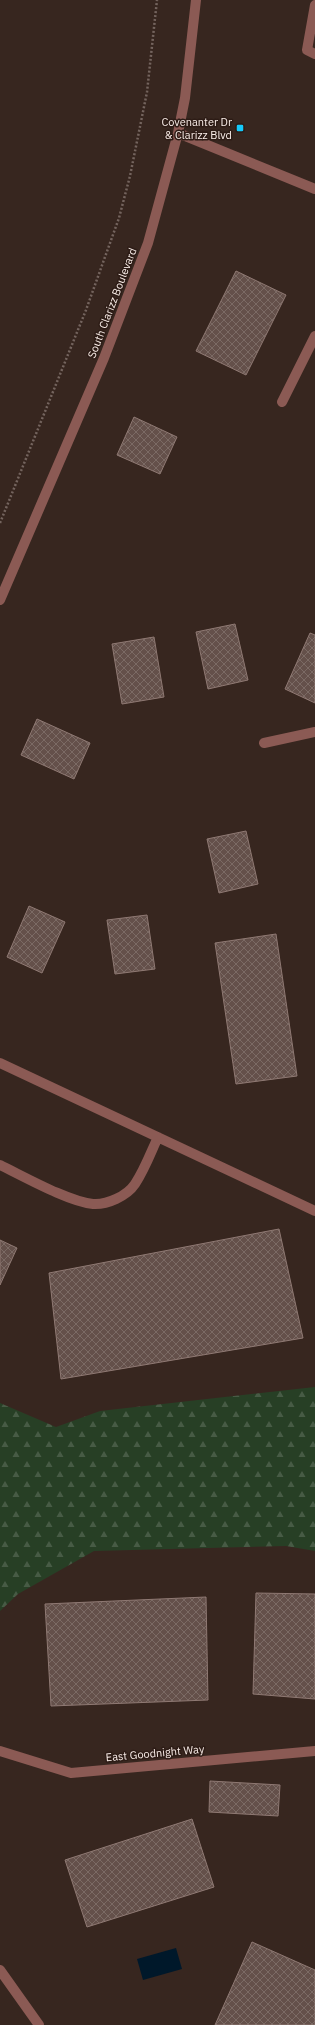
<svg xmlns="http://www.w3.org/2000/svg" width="315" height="2025" viewBox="0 0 315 2025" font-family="'IBM Plex Sans',sans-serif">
  <defs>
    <pattern id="forest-firs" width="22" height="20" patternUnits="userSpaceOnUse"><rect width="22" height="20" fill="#273f25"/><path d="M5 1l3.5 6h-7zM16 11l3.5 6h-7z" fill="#475b45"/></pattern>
    <pattern id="building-cross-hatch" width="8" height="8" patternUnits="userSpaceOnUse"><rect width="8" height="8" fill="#64504a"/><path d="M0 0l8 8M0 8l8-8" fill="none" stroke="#7b6a64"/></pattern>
  </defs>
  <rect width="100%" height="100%" fill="#37261f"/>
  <path fill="url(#forest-firs)" d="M 315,1387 L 315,1551 L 286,1546 L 94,1551 L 18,1594 L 0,1611 L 0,1403 L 56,1427 L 100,1411 Z"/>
  <path fill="#00182a" d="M 176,1948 L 182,1969 L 143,1980 L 137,1959 Z"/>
  <path fill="url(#building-cross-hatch)" stroke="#8f7973" d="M 236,271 L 286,295 L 246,375 L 196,351 Z
    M 134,417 L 177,437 L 160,474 L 117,455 Z
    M 235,624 L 248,680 L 208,689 L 196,632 Z
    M 310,633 L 315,635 L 315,703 L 285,689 Z
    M 154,637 L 164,697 L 122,704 L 112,644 Z
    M 37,719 L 90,743 L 74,779 L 21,755 Z
    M 246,831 L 258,884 L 219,893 L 207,839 Z
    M 29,906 L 65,922 L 42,973 L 7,957 Z
    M 147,915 L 155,969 L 115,974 L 107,920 Z
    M 276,934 L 297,1076 L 236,1084 L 215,943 Z
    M 279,1229 L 303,1338 L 61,1379 L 49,1273 Z
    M 0,1240 L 17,1248 L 0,1285 Z
    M 256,1593 L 315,1594 L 315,1699 L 253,1694 Z
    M 206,1597 L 208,1700 L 51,1706 L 45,1604 Z
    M 210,1781 L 280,1785 L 278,1816 L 209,1812 Z
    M 192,1819 L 214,1887 L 87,1927 L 65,1860 Z
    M 252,1942 L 315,1970 L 315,2025 L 215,2025 Z"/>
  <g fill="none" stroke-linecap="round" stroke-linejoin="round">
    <path stroke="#74645e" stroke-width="2.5" stroke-dasharray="2 2" stroke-linecap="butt" d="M 0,523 L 86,310 L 119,218 L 130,176 L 147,92 L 157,0"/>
    <path stroke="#8b5a54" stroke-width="10" d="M 315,5 L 307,50 L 315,54
      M 282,402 L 315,336
      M 264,743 L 315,732
      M 0,1063 L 315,1211
      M 0,1165 C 23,1176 69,1202 93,1204 C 107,1205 127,1196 135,1184 C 145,1169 151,1152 158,1137"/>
    <path stroke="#8b5a54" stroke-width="10" d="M 0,1751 L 71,1773 L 315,1751
      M 0,1970 L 39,2025"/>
    <path stroke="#8b5a54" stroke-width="10" d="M 178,133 L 315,189
      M 0,600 L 104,358 L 148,243 L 178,133 L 185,98 L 196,0"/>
  </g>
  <rect fill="#15cafb" stroke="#2d1c16" stroke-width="1.5" x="236" y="124" width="8" height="8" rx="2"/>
  <g text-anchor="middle" stroke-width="3" stroke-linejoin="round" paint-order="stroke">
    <g font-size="11" fill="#faeee9" stroke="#2d1c16" text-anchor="end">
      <text x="232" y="126">Covenanter Dr<tspan x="232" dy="13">&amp; Clarizz Blvd</tspan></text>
    </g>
    <g font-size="11" fill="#faeee9" stroke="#2d1c16">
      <text transform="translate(112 303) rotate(-69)" y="4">South Clarizz Boulevard</text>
      <text transform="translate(155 1753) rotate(-5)" y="4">East Goodnight Way</text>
    </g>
  </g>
</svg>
